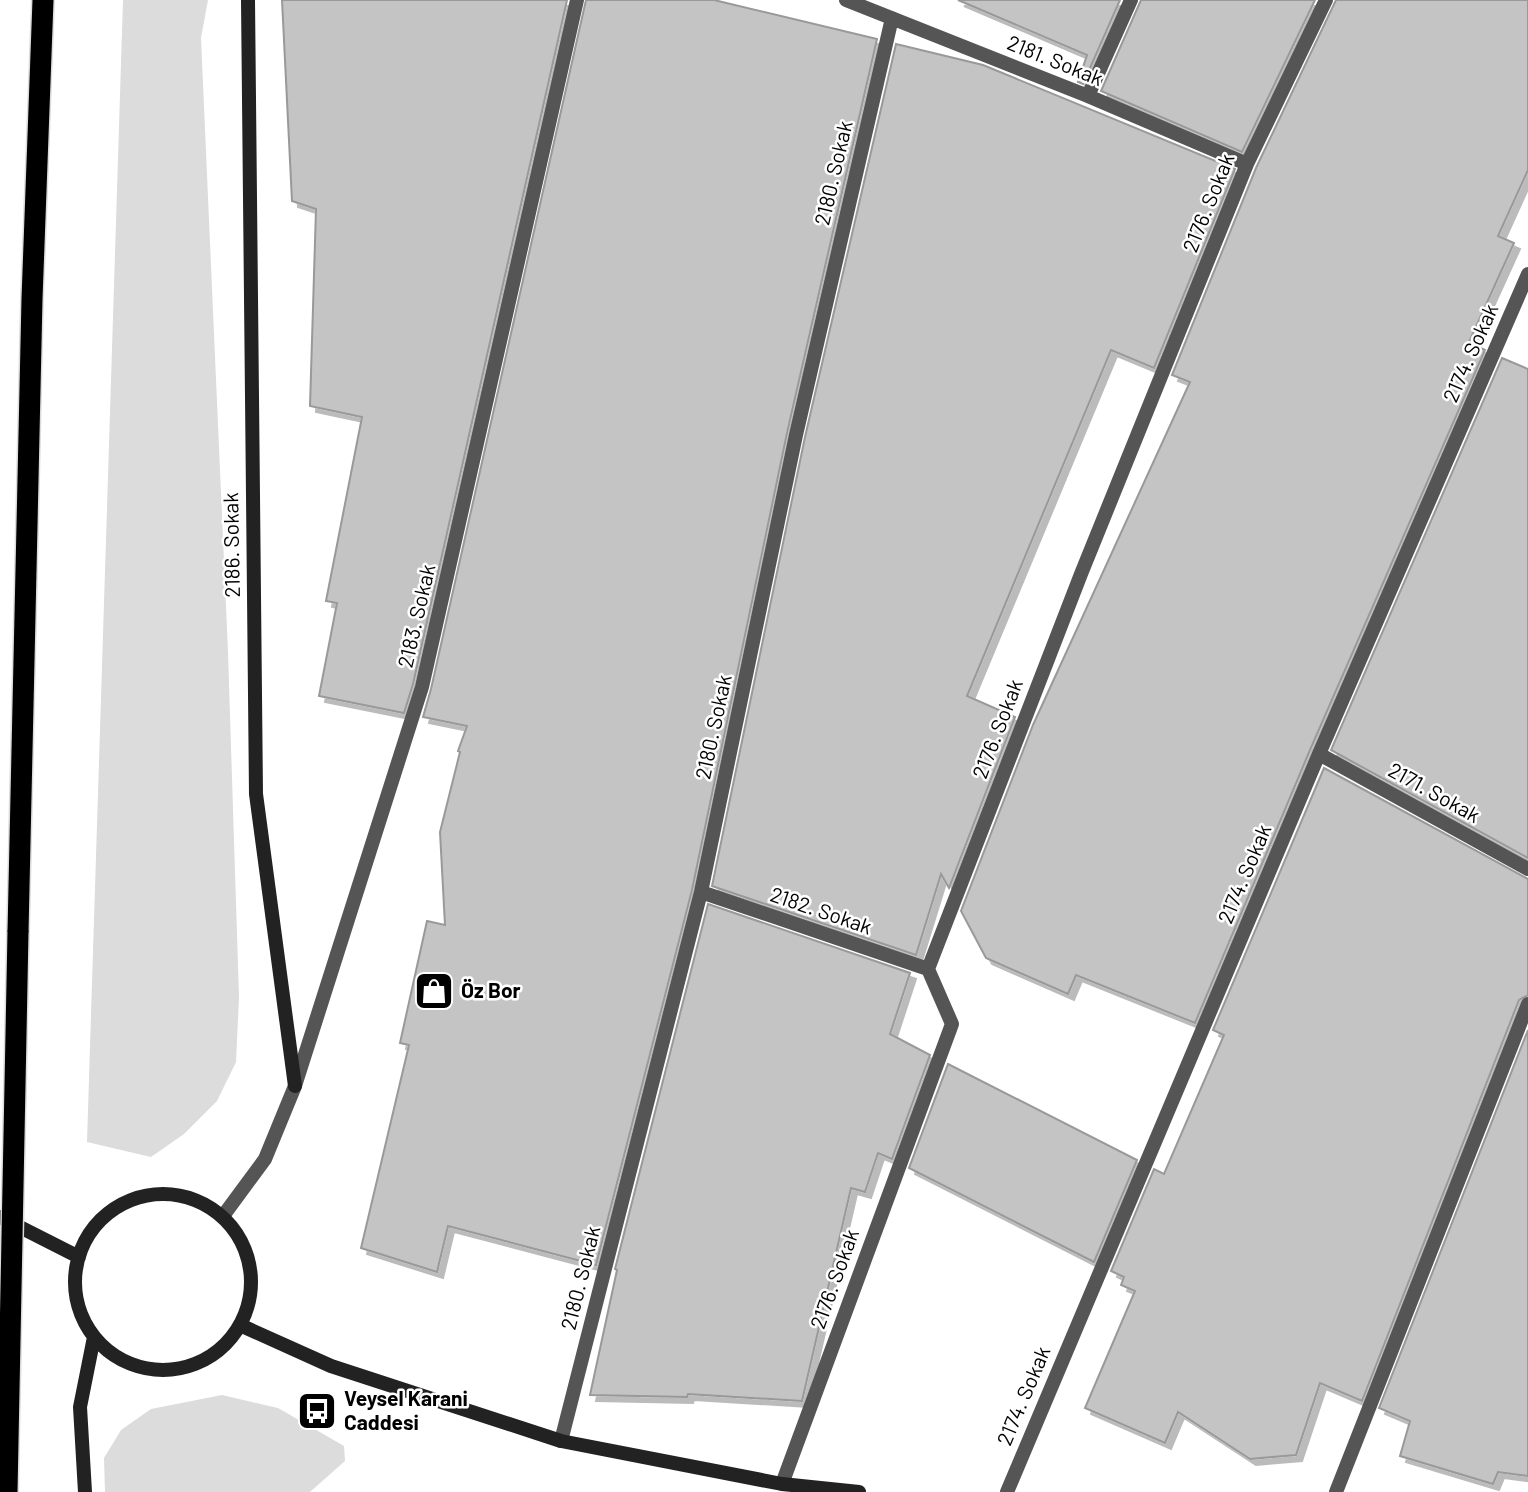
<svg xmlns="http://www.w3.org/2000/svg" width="1528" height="1492" viewBox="0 0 1528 1492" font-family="Barlow,sans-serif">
  <defs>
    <filter id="shadow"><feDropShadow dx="6" dy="6" stdDeviation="0" flood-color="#0004"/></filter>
  </defs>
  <rect width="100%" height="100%" fill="#fff"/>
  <path fill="#dcdcdc" d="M 123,0 L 208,0 L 201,38 L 228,652 L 239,997 L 236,1062 L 217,1101 L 184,1134 L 151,1157 L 87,1142 Z
    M 222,1395 L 278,1408 L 344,1446 L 345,1461 L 310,1492 L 105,1492 L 104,1458 L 121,1430 L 151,1409 Z"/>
  <path fill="#c4c4c4" stroke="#999" stroke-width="2" filter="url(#shadow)" d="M 282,0 L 567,0 L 413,684 L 404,713 L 319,696 L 337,603 L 326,601 L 362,417 L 310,406 L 316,209 L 292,201 Z
    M 586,0 L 714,0 L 877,39 L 787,433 L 692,890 L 596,1265 L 448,1226 L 437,1272 L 361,1248 L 409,1045 L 400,1043 L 427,921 L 445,925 L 440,832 L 460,752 L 458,751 L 467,726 L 423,717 L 431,689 Z
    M 958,0 L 1120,0 L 1083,84 L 1078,82 L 1087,55 Z
    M 1141,0 L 1315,0 L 1242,152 L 1101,91 Z
    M 1336,0 L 1528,0 L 1528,170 L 1498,236 L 1514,243 L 1469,342 L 1485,350 L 1310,750 L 1195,1023 L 1076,975 L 1068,994 L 986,958 L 961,911 L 1033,725 L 1190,382 L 1172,375 L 1256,168 Z
    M 896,44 L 983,65 L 1235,169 L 1154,368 L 1111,350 L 967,696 L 1015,717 L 949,888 L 941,874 L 916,955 L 712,886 L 805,437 Z
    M 1502,358 L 1528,369 L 1528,858 L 1331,750 Z
    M 1324,768 L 1528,879 L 1528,995 L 1519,1000 L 1362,1401 L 1320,1383 L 1296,1455 L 1250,1459 L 1178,1412 L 1165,1443 L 1085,1408 L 1135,1291 L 1121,1285 L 1124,1277 L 1111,1271 L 1154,1169 L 1164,1174 L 1224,1035 L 1213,1030 Z
    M 708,904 L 910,973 L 890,1034 L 930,1055 L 892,1159 L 878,1153 L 865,1192 L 851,1188 L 802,1401 L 688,1394 L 687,1397 L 590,1395 L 617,1270 L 615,1269 Z
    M 1528,1030 L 1528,1476 L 1498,1472 L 1493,1484 L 1400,1456 L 1410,1421 L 1379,1408 Z
    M 948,1064 L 1137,1160 L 1094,1262 L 909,1168 Z"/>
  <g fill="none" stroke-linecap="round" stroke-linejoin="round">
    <g stroke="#dbdbdb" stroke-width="24">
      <path id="motorway" d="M 18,932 L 32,299 L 43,0"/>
    </g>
    <path stroke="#555" stroke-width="14" d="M 846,0 L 1088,96 L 1247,164
      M 1088,96 L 1131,0
      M 1319,754 L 1528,869
      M 701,892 L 928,969
      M 223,1216 L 265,1159 L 295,1086 L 422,687 L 577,0
      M 561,1441 L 701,892 L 796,435 L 892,18
      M 782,1484 L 952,1024 L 928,969 L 1081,574 L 1247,164 L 1326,0
      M 1007,1492 L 1319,754 L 1528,274
      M 1336,1492 L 1528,1004"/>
    <path stroke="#222" stroke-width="14" d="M 248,0 L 256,794 L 295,1086
      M75 1282a88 88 0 1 1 176 0a88 88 0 1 1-176 0Z
      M 0,1217 L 79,1257
      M 240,1325 L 331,1366 L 561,1441 L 782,1484 L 859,1492
      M 85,1492 L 80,1407 L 94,1337"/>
    <use href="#motorway" stroke="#000" stroke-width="21"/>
    <g stroke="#dbdbdb" stroke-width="24" stroke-linecap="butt">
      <path id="motorway-bridge" d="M 7,1492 L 18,932"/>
    </g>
    <use href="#motorway-bridge" stroke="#000" stroke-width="21"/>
  </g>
  <defs>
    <g id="shop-square" transform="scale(2.0125)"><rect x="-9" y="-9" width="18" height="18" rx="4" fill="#000" stroke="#fff"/><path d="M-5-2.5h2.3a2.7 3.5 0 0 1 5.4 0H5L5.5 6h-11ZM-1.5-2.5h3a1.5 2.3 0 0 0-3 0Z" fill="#fff"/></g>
    <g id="bus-square" transform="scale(2.0125)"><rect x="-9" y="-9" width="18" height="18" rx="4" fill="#000" stroke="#fff"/><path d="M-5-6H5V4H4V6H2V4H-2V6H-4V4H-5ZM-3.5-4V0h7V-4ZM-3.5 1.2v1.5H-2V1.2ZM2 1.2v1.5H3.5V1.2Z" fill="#fff"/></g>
  </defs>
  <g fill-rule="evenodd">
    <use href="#shop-square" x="434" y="991"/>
    <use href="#bus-square" x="317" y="1411"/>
  </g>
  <g text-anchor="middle" stroke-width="5" stroke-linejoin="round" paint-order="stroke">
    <g font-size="21" fill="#000" stroke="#fff">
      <text transform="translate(1055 61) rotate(22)" y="7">2181. Sokak</text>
      <text transform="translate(834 173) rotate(-77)" y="7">2180. Sokak</text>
      <text transform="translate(1209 203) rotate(-68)" y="7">2176. Sokak</text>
      <text transform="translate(1471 353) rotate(-66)" y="7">2174. Sokak</text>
      <text transform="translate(232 545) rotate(-91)" y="7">2186. Sokak</text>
      <text transform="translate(417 616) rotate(-77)" y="7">2183. Sokak</text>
      <text transform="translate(714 727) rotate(-78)" y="7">2180. Sokak</text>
      <text transform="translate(998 729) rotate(-69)" y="7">2176. Sokak</text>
      <text transform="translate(1434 793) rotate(29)" y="7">2171. Sokak</text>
      <text transform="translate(1245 874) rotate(-67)" y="7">2174. Sokak</text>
      <text transform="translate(821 911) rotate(19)" y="7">2182. Sokak</text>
      <text transform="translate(581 1278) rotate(-76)" y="7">2180. Sokak</text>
      <text transform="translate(835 1279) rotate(-70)" y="7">2176. Sokak</text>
      <text transform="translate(1024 1396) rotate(-67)" y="7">2174. Sokak</text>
    </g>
    <g font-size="21" font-weight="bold" fill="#000" stroke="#fff" text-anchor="start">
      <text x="461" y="998">Öz Bor</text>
      <text x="344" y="1406">Veysel Karani<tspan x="344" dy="24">Caddesi</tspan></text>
    </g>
  </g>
</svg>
